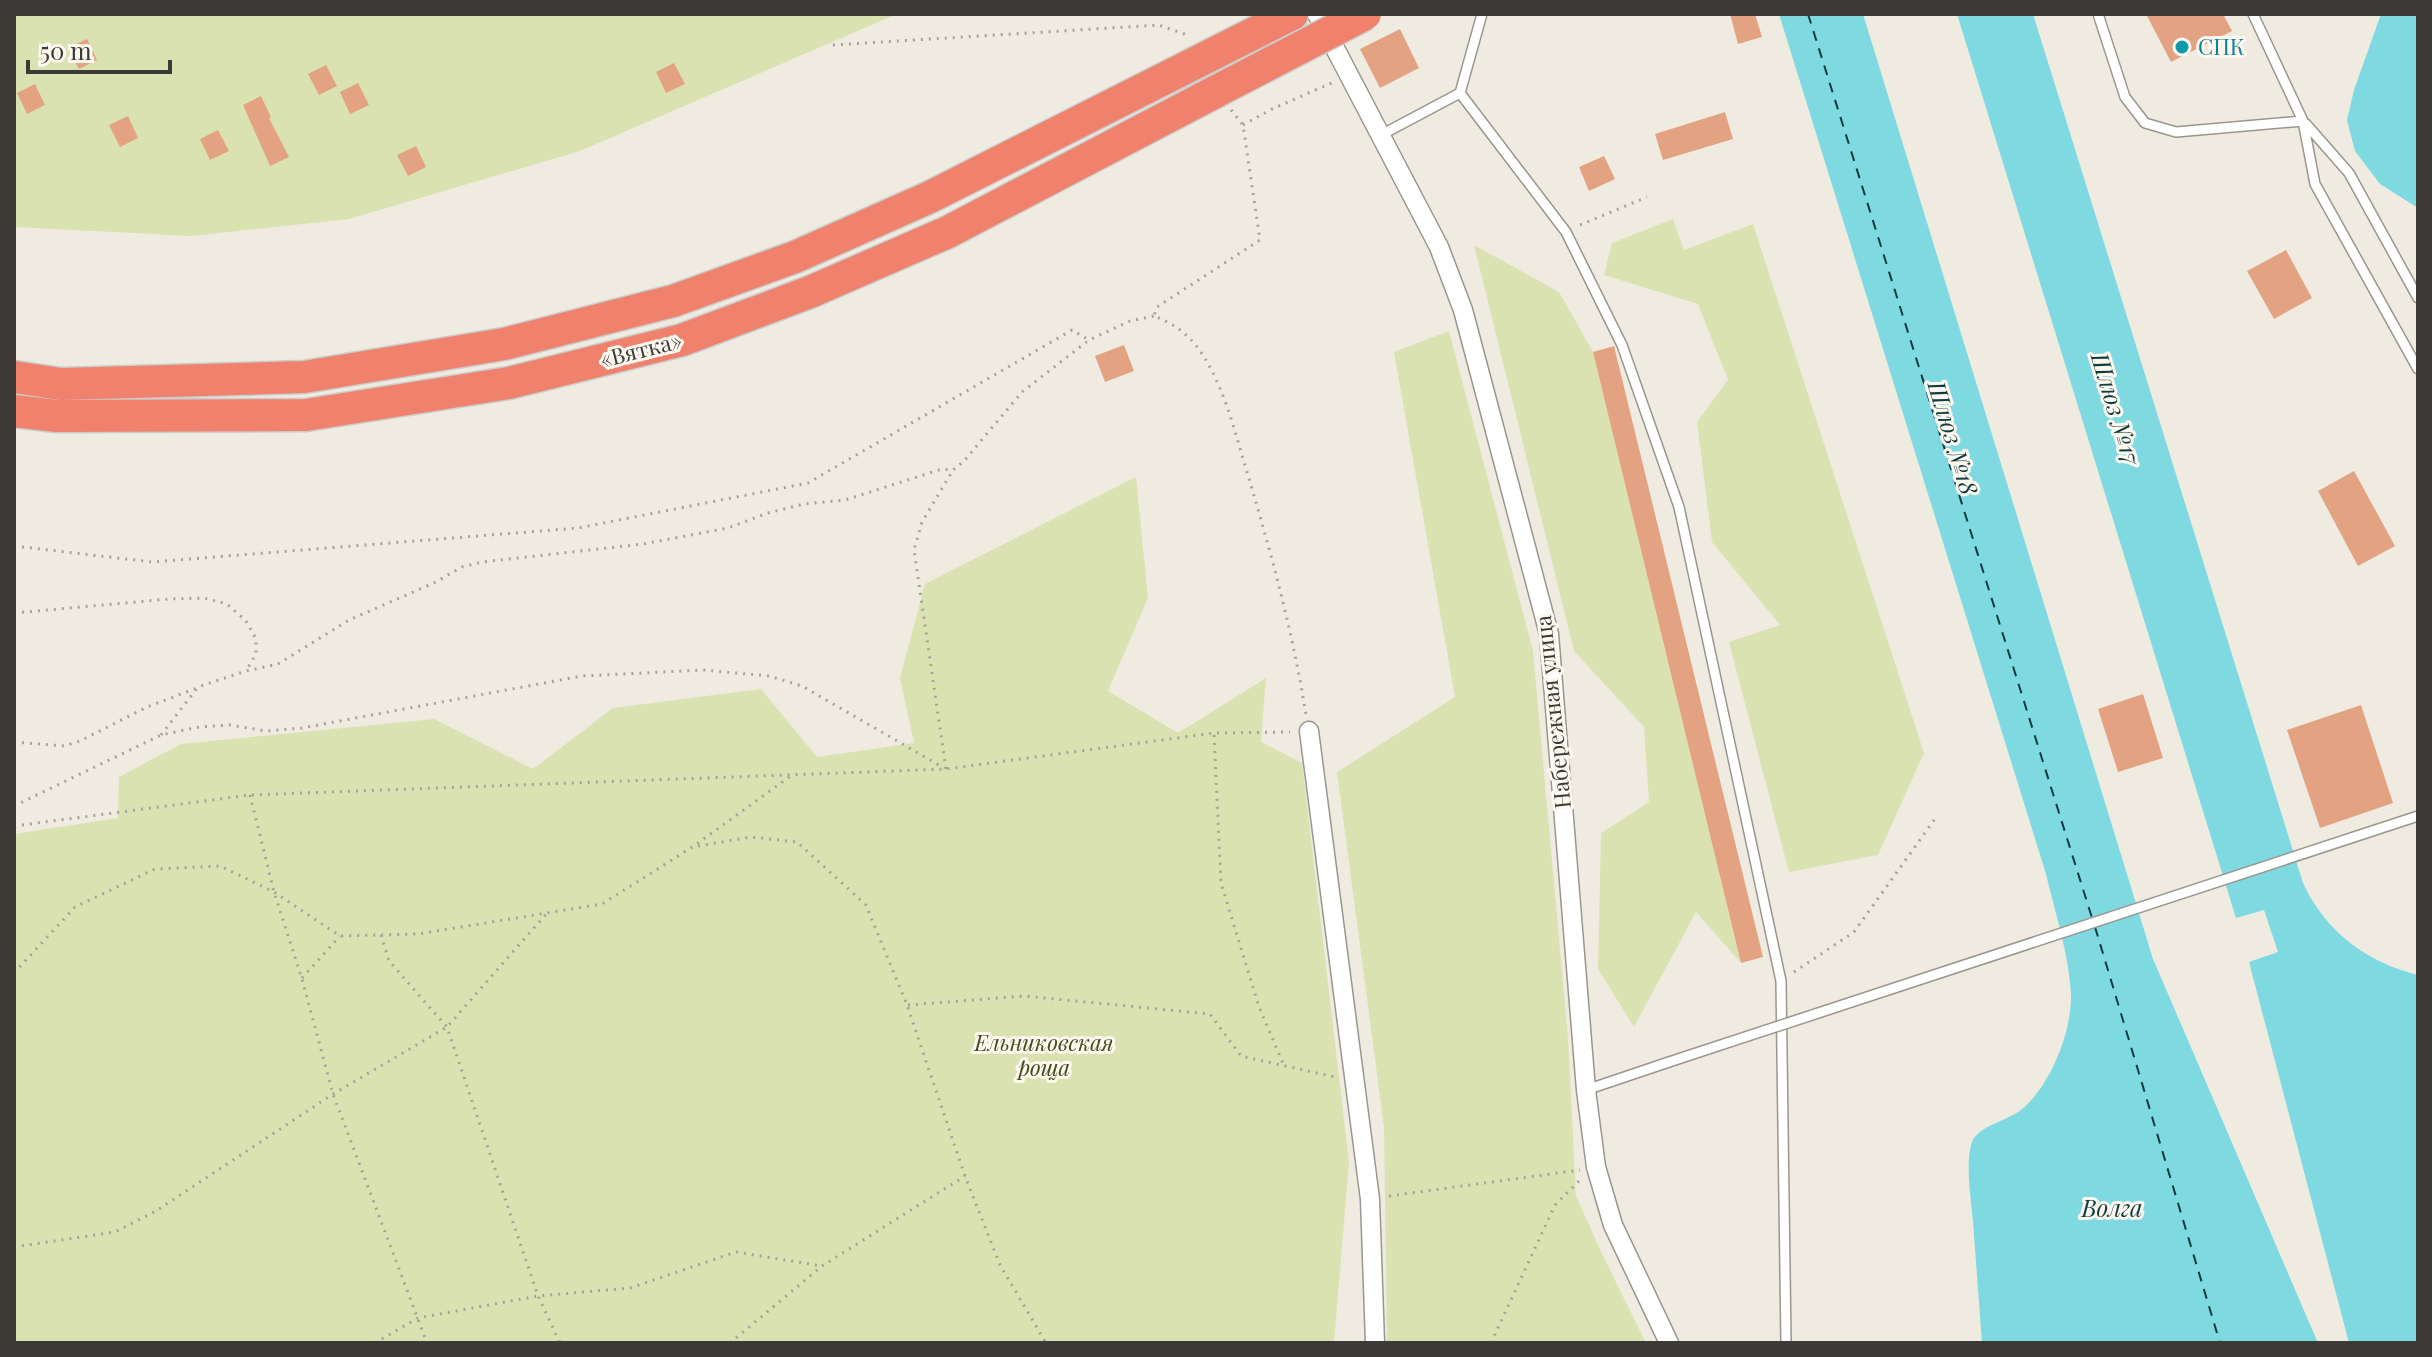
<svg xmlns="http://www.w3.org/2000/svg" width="2432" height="1357" viewBox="0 0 2432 1357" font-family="'Playfair Display',serif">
  <rect width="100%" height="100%" fill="#efebe1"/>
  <path fill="#dbe2b2" d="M 14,14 L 897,14 L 580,151 L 349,219 L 192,236 L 14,227 Z
    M 1673,219 L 1684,250 L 1753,224 L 1924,753 L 1878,855 L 1789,872 L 1729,642 L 1780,625 L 1712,542 L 1697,422 L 1728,380 L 1698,304 L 1604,275 L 1612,243 Z
    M 1474,245 L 1559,292 L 1593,352 L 1741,963 L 1696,912 L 1634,1027 L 1598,969 L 1601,833 L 1649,802 L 1644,727 L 1574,651 Z
    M 1449,331 L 1533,651 L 1568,1038 L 1576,1196 L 1603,1256 L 1646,1343 L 1387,1343 L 1384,1127 L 1337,772 L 1455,697 L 1394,352 Z
    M 1136,477 L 1148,598 L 1108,691 L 1178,733 L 1266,678 L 1261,742 L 1302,763 L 1349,1162 L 1334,1343 L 14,1343 L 14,834 L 118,818 L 119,777 L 181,744 L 434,719 L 533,769 L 613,708 L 761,689 L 817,757 L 914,743 L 900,678 L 925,584 Z"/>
  <path fill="#7ed9e1" d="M 1779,14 L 1863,14 L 2153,959 L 2318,1343 L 1982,1343 C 1979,1302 1976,1262 1973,1221 C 1971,1200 1965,1161 1972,1142 C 1979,1125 2008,1121 2022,1109 C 2051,1085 2072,1031 2071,994 C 2069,955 2055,912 2046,874 Z
    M 1957,14 L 2033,14 L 2303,883 C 2326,932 2366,962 2418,975 L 2418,1343 L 2349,1343 L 2249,962 L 2278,952 L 2264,910 L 2236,918 Z
    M 2381,14 L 2418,14 L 2418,208 L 2380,184 L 2355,151 L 2347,120 L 2354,90 Z"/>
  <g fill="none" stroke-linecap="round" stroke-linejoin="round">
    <path stroke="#103c40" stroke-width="2" stroke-dasharray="10 8" stroke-linecap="butt" d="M 1808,14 L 2093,921
      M 2095,927 L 2220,1343"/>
  </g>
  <path fill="#e3a383" d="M 1730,14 L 1755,14 L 1762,37 L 1738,44 Z
    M 2146,14 L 2223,14 L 2232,31 L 2171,62 Z
    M 1400,29 L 1419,68 L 1380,88 L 1360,49 Z
    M 87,39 L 97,60 L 79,69 L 68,48 Z
    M 674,63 L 685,84 L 666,93 L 656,72 Z
    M 326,65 L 337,86 L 319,95 L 308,74 Z
    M 358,83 L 369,105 L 350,114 L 340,92 Z
    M 35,84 L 45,105 L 27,114 L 17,93 Z
    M 261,96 L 271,117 L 269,118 L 289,157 L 270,166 L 243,105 Z
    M 1725,112 L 1733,139 L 1663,160 L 1655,134 Z
    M 128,116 L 138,138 L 120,147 L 109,125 Z
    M 218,130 L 229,151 L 210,160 L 200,139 Z
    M 416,146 L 426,167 L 408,176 L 397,155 Z
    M 1604,156 L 1615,179 L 1589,191 L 1579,167 Z
    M 2286,250 L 2312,298 L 2274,319 L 2247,271 Z
    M 1124,345 L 1134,371 L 1105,382 L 1095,356 Z
    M 1614,346 L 1763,957 L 1741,963 L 1593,352 Z
    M 2354,471 L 2395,546 L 2358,566 L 2318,491 Z
    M 2143,694 L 2163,758 L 2118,772 L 2098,709 Z
    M 2361,705 L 2393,803 L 2320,828 L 2287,730 Z"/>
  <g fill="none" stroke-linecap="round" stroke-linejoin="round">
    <g stroke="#9a968d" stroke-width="12">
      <path id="lane" d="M 1482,14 L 1460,93 L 1566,232 L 1622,345 L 1679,507 L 1781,981 L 1786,1343
        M 2098,14 L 2125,97 L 2145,123 L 2176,132 L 2303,121
        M 2253,14 L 2303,121 L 2315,184 L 2418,369
        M 2306,124 L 2349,173 L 2418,298
        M 1381,135 L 1460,93
        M 1586,1090 L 1669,1062"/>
    </g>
    <g stroke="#9a968d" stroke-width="21">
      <path id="street" d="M 1317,14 L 1439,247 L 1463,310 L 1549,634 L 1586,1090 L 1596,1167 L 1613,1225 L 1669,1343
        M 1309,731 L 1370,1199 L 1375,1343"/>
    </g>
    <g stroke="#cccccb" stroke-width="35">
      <path id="highway" d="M 14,377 L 61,384 L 304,377 L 504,344 L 673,301 L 795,257 L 930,197 L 1292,14
        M 14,411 L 57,416 L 306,415 L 509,383 L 682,340 L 810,292 L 948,232 L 1217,91"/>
    </g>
    <path stroke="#a5a29a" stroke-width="3" stroke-dasharray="2 6" stroke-linecap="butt" d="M 833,45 L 1159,25 L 1190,36
      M 1231,110 L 1243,125 L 1260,240 L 1157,307 L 1154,316 C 1172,323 1186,332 1198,348 C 1224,384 1234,430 1247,472 C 1271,552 1293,633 1306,715
      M 1243,125 L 1272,109 L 1334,82
      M 1580,225 L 1647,197
      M 14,546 L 152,562 L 578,528 L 808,483 L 1072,330 L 1089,340
      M 14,613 L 169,599 L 204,598 L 227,604 L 246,621 L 256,639 L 256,654 L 246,671
      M 161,735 L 198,687 L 246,671 L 278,664 L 349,620 L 434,583 L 462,567 L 482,562 L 643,544 L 728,528 L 768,513 L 804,504 L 845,500 L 942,469 L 953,470 L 964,461 L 1022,392 L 1089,340 L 1130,321 L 1154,316
      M 1214,735 L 1221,883 L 1259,1007 L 1285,1068
      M 14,742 L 64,746 L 80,741 L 147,707 L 197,688
      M 946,769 L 914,550 L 922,522 L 953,470
      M 250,795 L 274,892 L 302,979 L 333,1094 L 427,1343
      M 14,806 L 161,735 L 199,727 L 230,725 L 266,731 L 302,728 L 582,676 L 703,670 L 769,676 L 802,686 L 944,768
      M 14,826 L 250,795 L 946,769 L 1214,733 L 1290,732
      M 698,846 L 751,837 L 797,842 L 866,905 L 907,1005 L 965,1176 L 1000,1265 L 1046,1343
      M 381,935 L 389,961 L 447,1027 L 538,1296 L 560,1343
      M 1794,972 L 1854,932 L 1937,816
      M 14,973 L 75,907 L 155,869 L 220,866 L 274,892 L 340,936 L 418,934 L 602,904 L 694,846 L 792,775
      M 302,978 L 340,936
      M 908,1005 L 1024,996 L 1210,1014 L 1241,1056 L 1335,1077
      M 1389,1196 L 1580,1170
      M 14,1247 L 115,1232 L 156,1211 L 333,1094 L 447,1027 L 547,913
      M 375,1343 L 418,1318 L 538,1296 L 630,1288 L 736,1252 L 822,1266
      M 730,1343 L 822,1266 L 965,1176
      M 1491,1343 L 1555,1205 L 1581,1179"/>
    <use href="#lane" stroke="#fff" stroke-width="9"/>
    <use href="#street" stroke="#fff" stroke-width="18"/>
    <use href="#highway" stroke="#f0816d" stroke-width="32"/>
    <g stroke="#9a968d" stroke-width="12" stroke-linecap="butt">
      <path id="lane-bridge" d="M 1669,1062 L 2418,816"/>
    </g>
    <g stroke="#cccccb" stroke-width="35" stroke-linecap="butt">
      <path id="highway-bridge" d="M 1217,91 L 1365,14"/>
    </g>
    <use href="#lane-bridge" stroke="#fff" stroke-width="9"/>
    <use href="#highway-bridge" stroke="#f0816d" stroke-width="32"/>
  </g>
  <circle fill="#0f9aa8" stroke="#fcf8ef" stroke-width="3" cx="2182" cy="47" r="8"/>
  <g text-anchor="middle" stroke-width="6" stroke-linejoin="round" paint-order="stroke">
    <g font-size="22" fill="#0d838f" stroke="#fcf8ef" text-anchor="start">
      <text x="2198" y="55">СПК</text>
    </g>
    <g font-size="22" fill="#3c3a36" stroke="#fcf8ef">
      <text transform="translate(641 350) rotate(-14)" y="8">«Вятка»</text>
      <text transform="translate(1553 712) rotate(-96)" y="8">Набережная улица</text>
    </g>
    <g font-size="22" font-style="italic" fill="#454a19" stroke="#fcf8ef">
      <text x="1044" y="1051">Ельниковская<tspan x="1044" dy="25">роща</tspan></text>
    </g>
    <g font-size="24" font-style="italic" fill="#103c40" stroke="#fcf8ef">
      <text transform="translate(2115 409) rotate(73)" y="8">Шлюз №17</text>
      <text transform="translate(1952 438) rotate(73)" y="8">Шлюз №18</text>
      <text x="2112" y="1217">Волга</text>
    </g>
  </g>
  <rect width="2432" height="1357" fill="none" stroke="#3c3a36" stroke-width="32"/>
  <path d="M28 60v12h142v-12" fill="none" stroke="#3c3a36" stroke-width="4"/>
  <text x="40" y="60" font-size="24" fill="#3c3a36" stroke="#fcf8ef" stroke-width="6" paint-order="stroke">50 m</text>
</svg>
